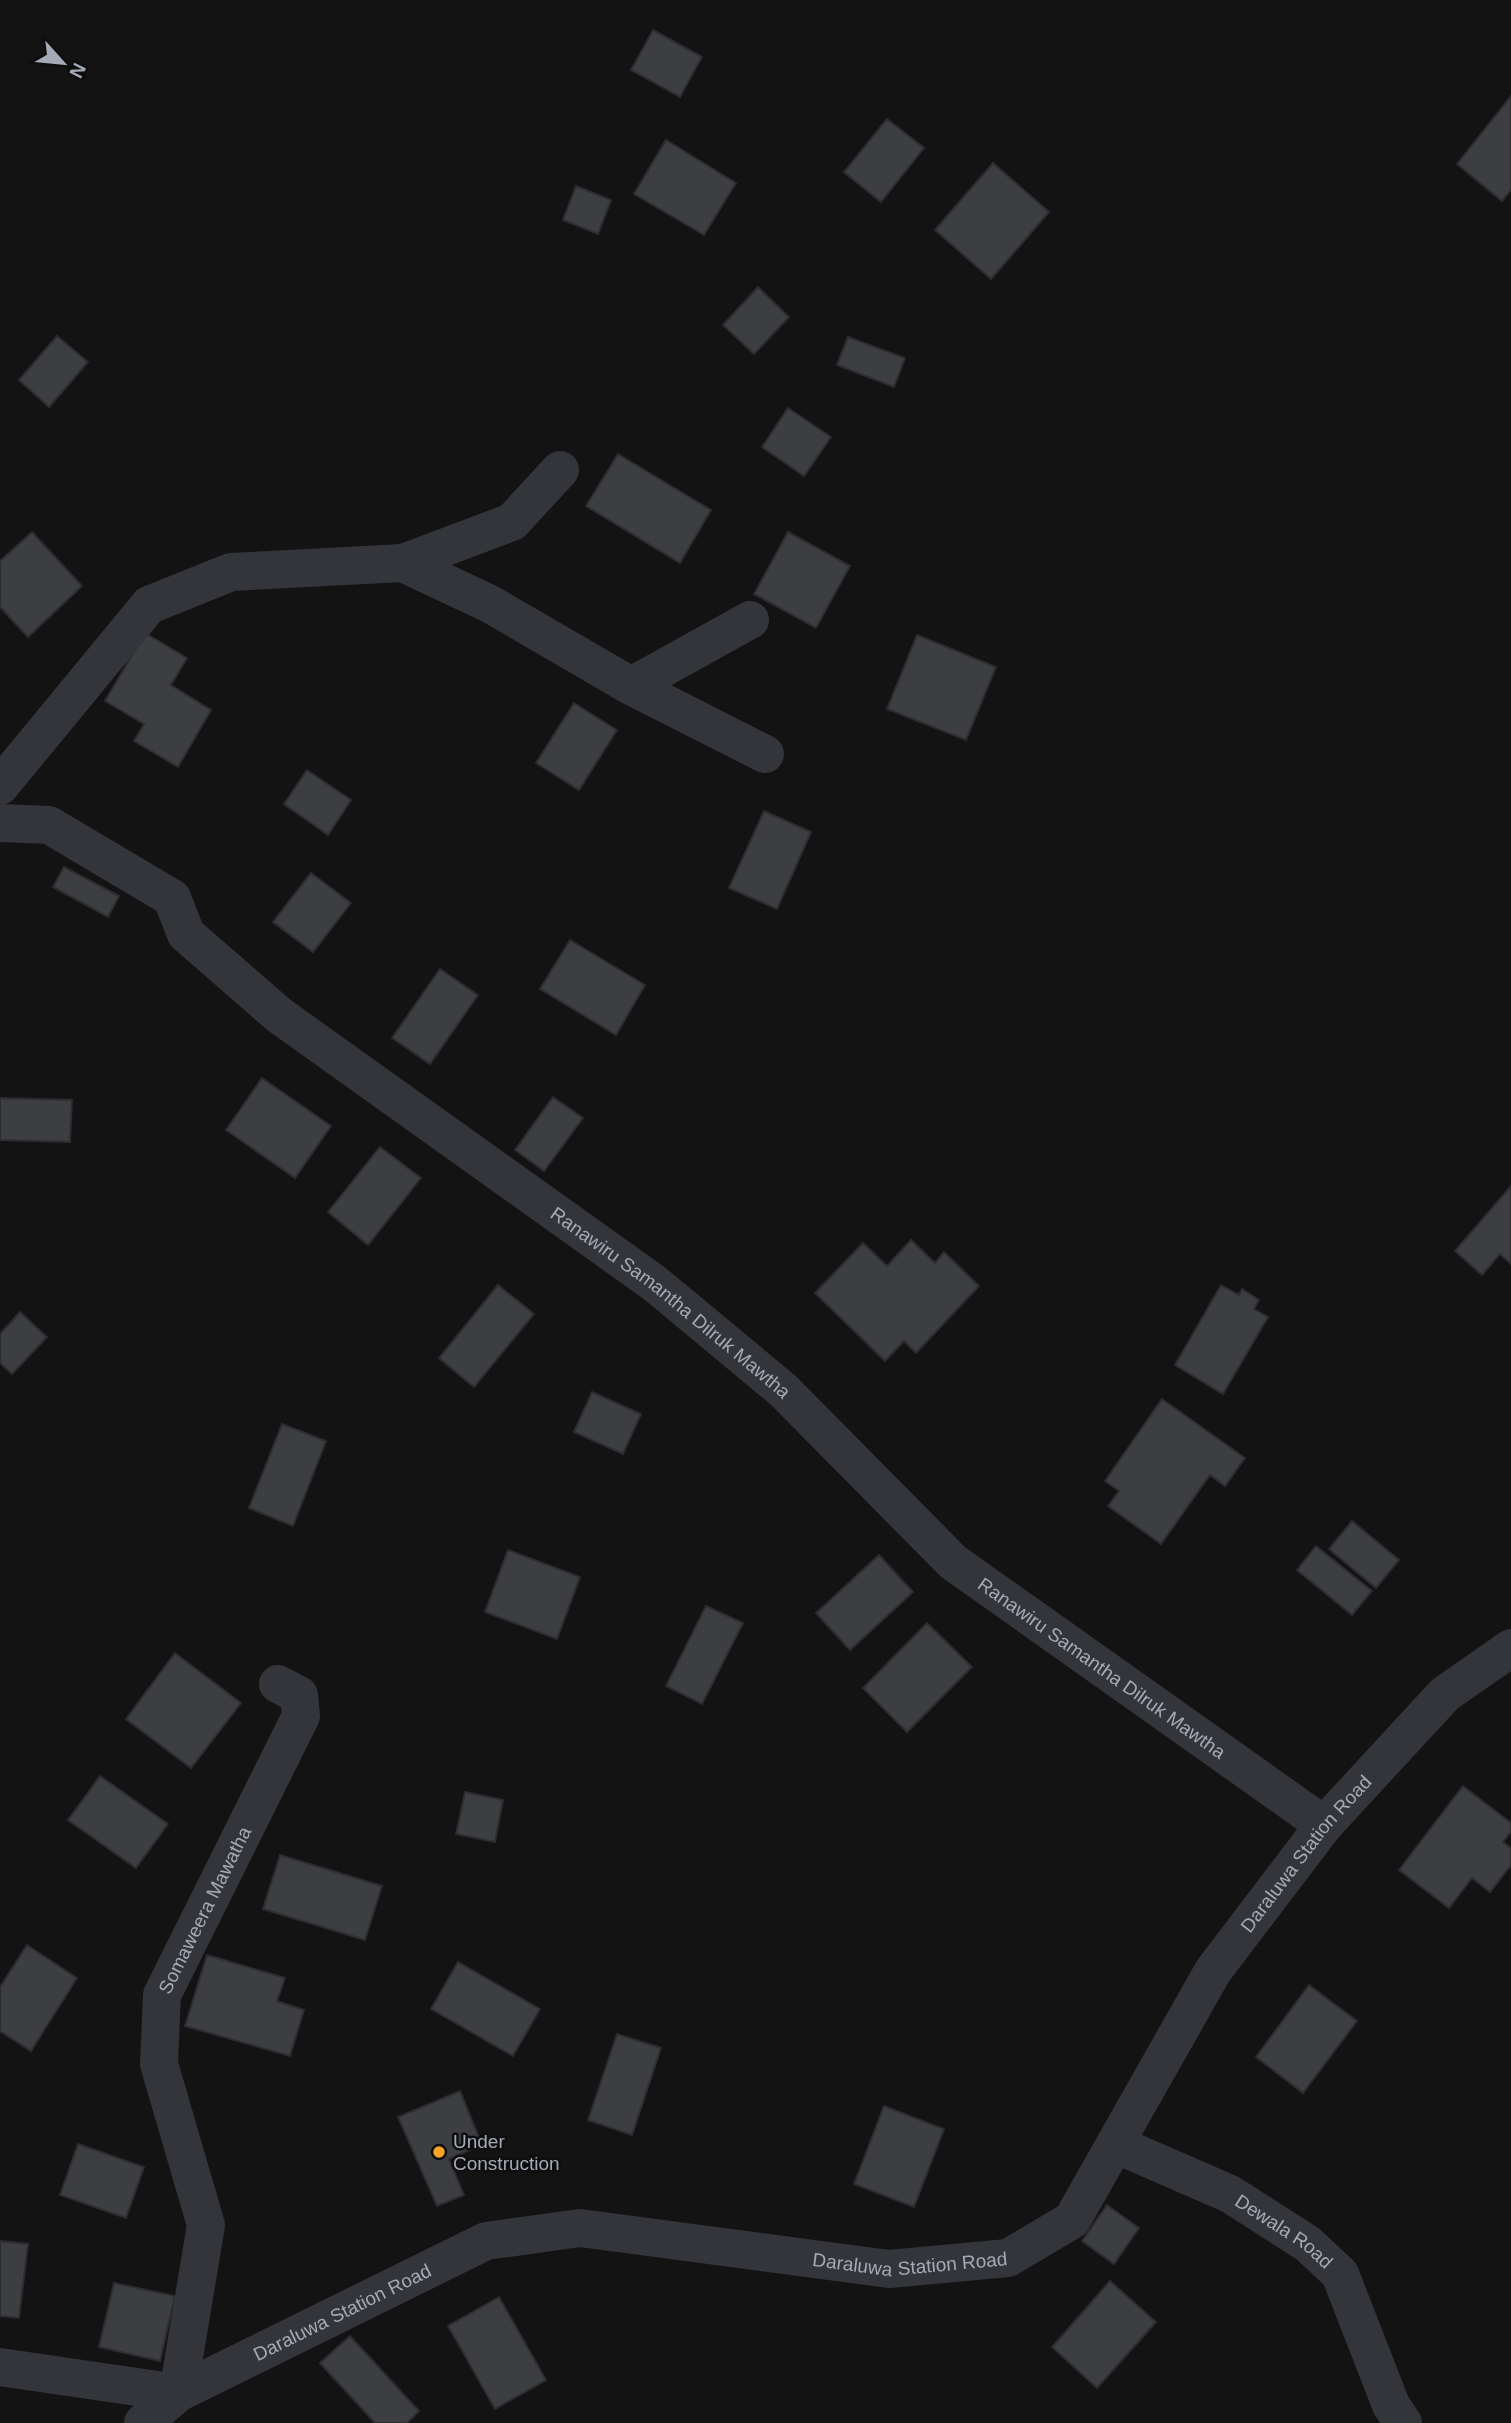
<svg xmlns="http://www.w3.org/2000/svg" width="1511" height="2423" viewBox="0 0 1511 2423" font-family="Helvetica,sans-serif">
  <rect width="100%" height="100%" fill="#131314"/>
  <path fill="#3d3e42" stroke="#2d2d31" stroke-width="2" d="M 653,30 L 702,57 L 680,97 L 631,70 Z
    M 1511,96 L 1511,190 L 1502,201 L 1457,164 Z
    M 887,119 L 924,148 L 881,202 L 844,172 Z
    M 666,140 L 736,183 L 704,235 L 634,194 Z
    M 993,163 L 1049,212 L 991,279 L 935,230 Z
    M 576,186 L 611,200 L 598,234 L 563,220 Z
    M 758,287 L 789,317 L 754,354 L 723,325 Z
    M 57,336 L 88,362 L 49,407 L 19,380 Z
    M 848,337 L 905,358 L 894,387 L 837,365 Z
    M 788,408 L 831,437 L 804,476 L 762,447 Z
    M 618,454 L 711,510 L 680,563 L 586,506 Z
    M 32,532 L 82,586 L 28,637 L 0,607 L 0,561 Z
    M 788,532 L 850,566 L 816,628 L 754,594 Z
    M 145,633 L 187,658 L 171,685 L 211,710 L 178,767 L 134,741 L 144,724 L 105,701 Z
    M 917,635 L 996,667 L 966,740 L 887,709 Z
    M 574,703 L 617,730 L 579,790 L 536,763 Z
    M 307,770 L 351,800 L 328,835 L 284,804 Z
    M 764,811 L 811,832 L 777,909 L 729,888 Z
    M 64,867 L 119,896 L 108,917 L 53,887 Z
    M 311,873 L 351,903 L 313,952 L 273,922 Z
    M 570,940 L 645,985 L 616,1035 L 540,989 Z
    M 440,969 L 478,995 L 430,1064 L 392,1038 Z
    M 262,1078 L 331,1126 L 295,1178 L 226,1130 Z
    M 553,1097 L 583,1118 L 544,1171 L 515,1150 Z
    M 0,1098 L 72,1100 L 70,1142 L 0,1140 Z
    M 380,1147 L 421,1178 L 368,1245 L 328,1212 Z
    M 1511,1186 L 1511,1264 L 1500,1254 L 1482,1275 L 1455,1251 Z
    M 911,1240 L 935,1263 L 944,1252 L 979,1286 L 916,1353 L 904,1341 L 885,1361 L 815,1293 L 863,1243 L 887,1266 Z
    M 498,1285 L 534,1314 L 474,1387 L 439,1358 Z
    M 1221,1285 L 1239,1295 L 1242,1289 L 1259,1300 L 1254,1309 L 1268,1317 L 1223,1394 L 1175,1365 Z
    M 20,1312 L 47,1337 L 12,1374 L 0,1363 L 0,1334 Z
    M 592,1392 L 641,1414 L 623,1454 L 574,1432 Z
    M 1162,1399 L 1245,1458 L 1225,1486 L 1210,1475 L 1161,1544 L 1108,1506 L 1119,1491 L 1105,1481 Z
    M 282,1424 L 326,1441 L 293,1526 L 249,1508 Z
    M 1352,1521 L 1399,1560 L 1376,1588 L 1329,1549 Z
    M 1316,1546 L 1372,1591 L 1352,1615 L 1297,1570 Z
    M 508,1550 L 580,1577 L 557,1639 L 485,1612 Z
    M 879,1555 L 913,1592 L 850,1650 L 816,1613 Z
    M 706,1606 L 743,1623 L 702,1704 L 666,1686 Z
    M 927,1623 L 972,1667 L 907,1732 L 863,1688 Z
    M 175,1653 L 241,1703 L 191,1768 L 126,1719 Z
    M 100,1776 L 168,1824 L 136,1868 L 68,1820 Z
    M 1463,1786 L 1511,1823 L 1511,1832 L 1503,1842 L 1511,1848 L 1511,1865 L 1490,1892 L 1472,1878 L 1449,1908 L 1399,1870 Z
    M 465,1792 L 503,1800 L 495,1842 L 456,1834 Z
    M 280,1855 L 382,1886 L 365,1940 L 263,1909 Z
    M 27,1945 L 77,1978 L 31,2051 L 0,2031 L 0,1987 Z
    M 207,1955 L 285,1978 L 277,2001 L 304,2010 L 290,2056 L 185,2026 Z
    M 458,1962 L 540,2009 L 513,2056 L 431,2009 Z
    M 1309,1985 L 1357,2021 L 1303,2093 L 1256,2057 Z
    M 617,2034 L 661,2048 L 632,2135 L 588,2120 Z
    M 460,2091 L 482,2145 L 449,2159 L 464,2195 L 437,2206 L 398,2117 Z
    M 884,2106 L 944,2129 L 914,2207 L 854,2184 Z
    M 78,2144 L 144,2167 L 126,2218 L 60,2195 Z
    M 1107,2205 L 1139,2228 L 1114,2264 L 1082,2241 Z
    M 0,2241 L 28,2244 L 19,2318 L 0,2316 Z
    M 1110,2281 L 1156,2322 L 1097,2388 L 1052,2347 Z
    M 114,2283 L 175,2296 L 160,2361 L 99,2347 Z
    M 499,2297 L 546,2380 L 495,2409 L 448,2326 Z
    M 350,2336 L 419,2411 L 407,2423 L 375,2423 L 320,2363 Z"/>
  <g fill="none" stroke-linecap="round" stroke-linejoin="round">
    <g stroke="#33353a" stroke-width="38">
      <path d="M 403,563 L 490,604 L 631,686 L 765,754"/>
      <path d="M 631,686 L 750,620"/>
      <path d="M 0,786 L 149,605 L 231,572 L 403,563 L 512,522 L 560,470"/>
      <path id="s1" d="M 0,823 L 49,825 L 172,898 L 186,934 L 279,1015 L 654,1283 L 783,1390 L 953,1562 L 1324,1825"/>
      <path id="s2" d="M 1115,2144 L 1230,2194 L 1308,2244 L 1340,2274 L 1391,2405 L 1403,2423"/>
      <path id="s3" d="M 0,2367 L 178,2393 L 206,2225 L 159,2064 L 162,1995 L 301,1716 L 299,1695 L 278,1684"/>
      <path id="s4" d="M 143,2423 L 178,2393 L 486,2241 L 580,2228 L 889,2269 L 1008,2258 L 1072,2220 L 1213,1971 L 1324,1825 L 1445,1694 L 1511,1648"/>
    </g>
  </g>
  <circle fill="#faa326" stroke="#0e0e0f" stroke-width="2.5" cx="439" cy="2152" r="7"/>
  <g text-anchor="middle" stroke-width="5" stroke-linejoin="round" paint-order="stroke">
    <g font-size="19" fill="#a4aab6" stroke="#0e0e0f">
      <text dy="7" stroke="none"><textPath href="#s1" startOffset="840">Ranawiru Samantha Dilruk Mawtha</textPath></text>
      <text dy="7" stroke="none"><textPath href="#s1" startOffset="1407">Ranawiru Samantha Dilruk Mawtha</textPath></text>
      <text dy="7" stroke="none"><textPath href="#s4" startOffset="1426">Daraluwa Station Road</textPath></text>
      <text dy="7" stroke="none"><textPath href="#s3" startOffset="682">Somaweera Mawatha</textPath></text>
      <text dy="7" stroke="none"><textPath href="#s2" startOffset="191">Dewala Road</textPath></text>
      <text dy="7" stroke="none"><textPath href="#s4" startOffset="817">Daraluwa Station Road</textPath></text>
      <text dy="7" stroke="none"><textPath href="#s4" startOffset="229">Daraluwa Station Road</textPath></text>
    </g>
    <g font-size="19" fill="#a4aab6" stroke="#0e0e0f" text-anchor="start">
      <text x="453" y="2148">Under<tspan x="453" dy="22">Construction</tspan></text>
    </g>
  </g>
  <g transform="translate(63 63) rotate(117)" stroke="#0e0e0f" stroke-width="5" paint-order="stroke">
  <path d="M0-5L12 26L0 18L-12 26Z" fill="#a4aab6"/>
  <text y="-10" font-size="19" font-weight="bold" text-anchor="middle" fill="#a4aab6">N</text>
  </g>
</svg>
